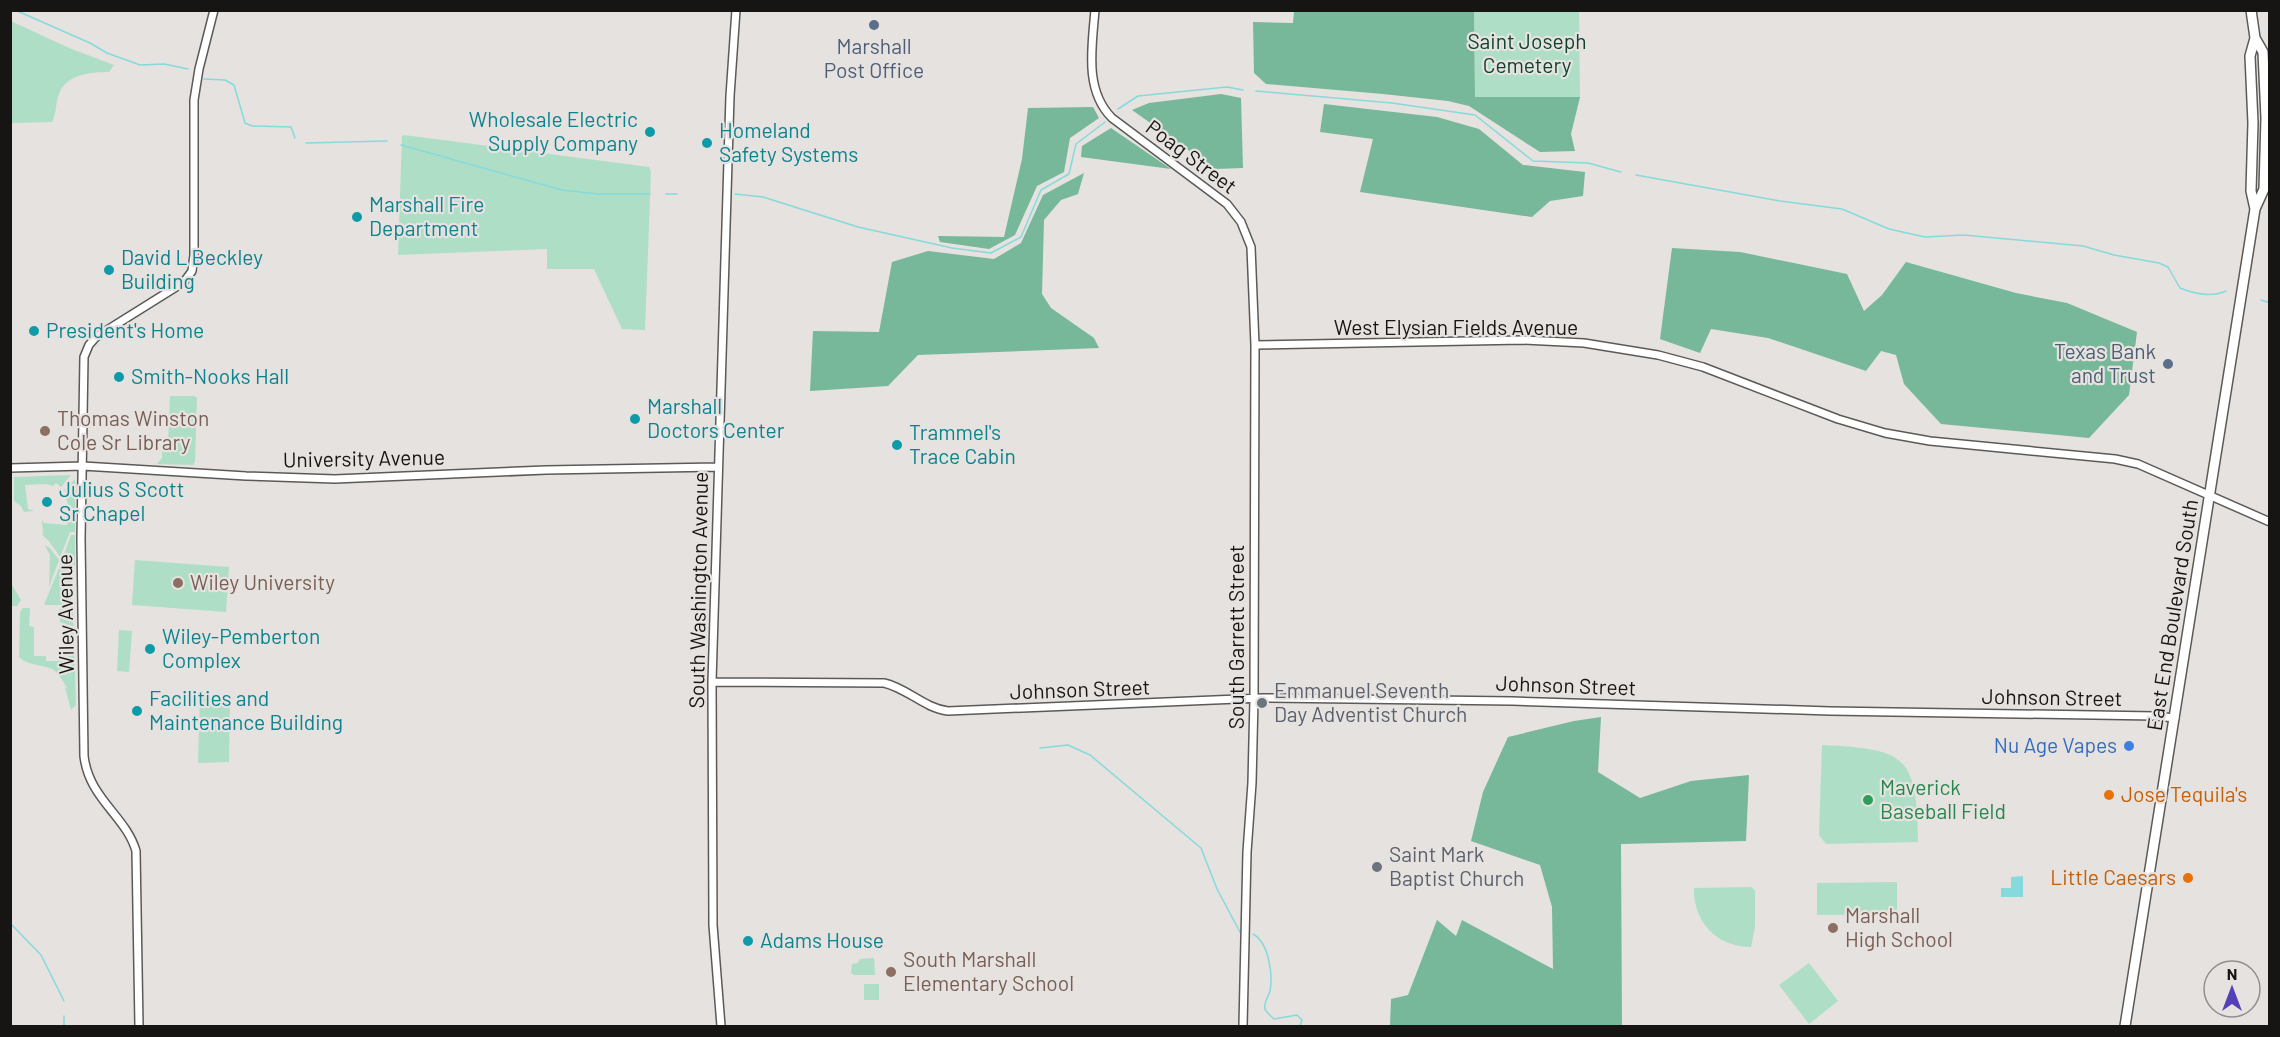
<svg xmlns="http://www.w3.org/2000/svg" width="2280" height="1037" viewBox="0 0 2280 1037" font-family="Barlow,sans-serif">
  <rect width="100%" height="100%" fill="#e5e2df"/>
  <path fill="#aedfc6" d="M 1474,11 L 1579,11 L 1580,97 L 1475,97 Z
    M 11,21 L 69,48 L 114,65 L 109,72 C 91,72 66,74 59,94 C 55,103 57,113 52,122 L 11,123 Z
    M 404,135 L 649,167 L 651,172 L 645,330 L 622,329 L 594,269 L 547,269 L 547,249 L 398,255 L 402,136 Z
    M 170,396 L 194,396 L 197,398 L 195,462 L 193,465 L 157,464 L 162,458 L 162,448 L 168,444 Z
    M 71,475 L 61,487 L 56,483 L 53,486 L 46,484 L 25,485 L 28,509 L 34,511 L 24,512 L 21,506 L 14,501 L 14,477 Z
    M 75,479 L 75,512 L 70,512 L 66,497 L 69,495 L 64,490 Z
    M 68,514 L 75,514 L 75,532 L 70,532 L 60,557 L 49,541 L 43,536 L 42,520 L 44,523 L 67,525 Z
    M 71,535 L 75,535 L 75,565 L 66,566 L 62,560 Z
    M 45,546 L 49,547 L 59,560 L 49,587 L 50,555 Z
    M 135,560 L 229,567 L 226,612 L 132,605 Z
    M 61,563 L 71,574 L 72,605 L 44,605 Z
    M 11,583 L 21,600 L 17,606 L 11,606 Z
    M 23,608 L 30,608 L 29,626 L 34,627 L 34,656 L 46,656 L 46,661 L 62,661 L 62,656 L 73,656 L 72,626 L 60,622 L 59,609 L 73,609 L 76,705 L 71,710 L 65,687 L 68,689 C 63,682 59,673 52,669 C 41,664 28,666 19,657 L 20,612 Z
    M 119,630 L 132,631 L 129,672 L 117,671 Z
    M 230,696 L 229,762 L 198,763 L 200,697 Z
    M 1822,745 C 1906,749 1917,755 1918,842 L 1826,844 L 1819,835 Z
    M 1897,882 L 1897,914 L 1817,915 L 1817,883 Z
    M 1751,887 L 1755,890 L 1755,927 L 1751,947 C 1717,947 1693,922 1694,888 Z
    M 874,958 L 875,975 L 854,975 L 851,973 L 852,964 L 858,963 L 860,959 Z
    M 1809,963 L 1838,1001 L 1809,1024 L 1779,985 Z
    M 864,984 L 879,984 L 879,1000 L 864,1000 Z"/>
  <path fill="#76b899" d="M 1294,11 L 1474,11 L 1475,97 L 1580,97 L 1571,134 L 1575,151 L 1540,152 L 1469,106 L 1448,101 L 1383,94 L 1266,84 L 1254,73 L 1253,22 L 1293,23 Z
    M 1221,94 L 1241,98 L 1243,168 L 1215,169 L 1132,110 L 1149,103 Z
    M 1324,104 L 1437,117 L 1479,129 L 1523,165 L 1585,172 L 1583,196 L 1550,201 L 1532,217 L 1360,192 L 1373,139 L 1320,132 Z
    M 1093,107 L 1099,118 L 1070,138 L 1064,172 L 1037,186 L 1015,235 L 989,249 L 940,242 L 938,236 L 1004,237 L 1022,159 L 1028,108 Z
    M 1111,128 L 1171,169 L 1081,157 L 1082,146 Z
    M 1084,173 L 1078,194 L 1061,200 L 1044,220 L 1042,294 L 1051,308 L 1094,338 L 1099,348 L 918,355 L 888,386 L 810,391 L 813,331 L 879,332 L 892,262 L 928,251 L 994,259 L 1021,243 L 1043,195 Z
    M 1672,248 L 1740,252 L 1847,274 L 1864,311 L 1882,295 L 1906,262 L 2016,293 L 2067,303 L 2137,332 L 2129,395 L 2089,438 L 1941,424 L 1904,384 L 1896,355 L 1881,351 L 1866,371 L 1768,338 L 1711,329 L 1700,353 L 1660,339 Z
    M 1601,717 L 1598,772 L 1640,798 L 1691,781 L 1749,775 L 1746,841 L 1621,844 L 1622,1026 L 1390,1026 L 1391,999 L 1408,995 L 1437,920 L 1456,936 L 1462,920 L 1553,969 L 1552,907 L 1540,865 L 1471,841 L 1483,792 L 1508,737 L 1574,721 Z"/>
  <path fill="#86dadc" d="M 2023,876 L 2023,897 L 2001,897 L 2001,888 L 2011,888 L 2011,877 Z"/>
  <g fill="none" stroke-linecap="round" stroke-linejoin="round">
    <path stroke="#86dadc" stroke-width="1.5" d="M 15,10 L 90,43 L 107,53 L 140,65 L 164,64 L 188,69
      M 204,79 L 225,80 L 234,85 L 245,123 L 252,126 L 291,127 L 295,138
      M 1256,91 L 1392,103 L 1475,115 L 1533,161 L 1588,163 L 1621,172
      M 1118,109 L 1138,96 L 1227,87 L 1243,90
      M 306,143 L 387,141
      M 401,145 L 562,190 L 598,194 L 650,194
      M 1636,175 L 1780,201 L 1842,209 L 1889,229 L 1925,237 L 1964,235 L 2083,246 L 2114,255 L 2159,263 L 2168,267 L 2180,288 C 2195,294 2211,298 2226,291
      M 666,194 L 677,194
      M 735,194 L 763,197 L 858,227 L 952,248 L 991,253 L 1021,237 L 1041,190 L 1069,174 L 1076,144 L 1105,122
      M 2261,300 L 2270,303
      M 1040,748 L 1068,745 L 1090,755 L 1201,848 L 1217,889 L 1241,934
      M 10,923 L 41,955 L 64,1001
      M 1253,934 C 1269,943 1273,974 1270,991 C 1269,996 1263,1003 1265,1009 C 1266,1012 1271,1016 1274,1019 L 1297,1015 L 1302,1020 L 1300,1026
      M 64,1016 L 64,1026"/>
    <g stroke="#5c5a57" stroke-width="10">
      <path id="secondary" d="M 1095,10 C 1092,47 1084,90 1112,118 L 1227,204 L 1241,222 L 1251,247 L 1255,345 L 1254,699 L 1252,783 L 1247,852 L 1243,1026
        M 1255,345 L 1523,340 L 1584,343 L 1658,355 L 1703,367 L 1838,419 L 1885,433 L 1930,441 L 2115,459 L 2138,464 L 2270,522
        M 10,468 L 83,466 L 246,476 L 335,479 L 546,470 L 718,467
        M 712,682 L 884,683 C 907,688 924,708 948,711 L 1262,698 L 1512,701 L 1830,711 L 2155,716 L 2175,718
        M 139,1026 L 136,851 C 126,816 89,799 84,756 L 81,539 L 84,357 L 89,345 L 96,337 L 184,282 L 192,271 L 194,255 L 194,100 L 199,69 L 214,10
        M 721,1026 L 713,925 L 712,682 L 730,96 L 736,10"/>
    </g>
    <g stroke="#5c5a57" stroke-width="12">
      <path id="highway" d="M 2251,10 L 2255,38 L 2250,56 L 2253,123 L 2251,191 L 2255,209
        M 2125,1026 L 2255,209 L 2264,189 L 2266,118 L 2263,52 L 2255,38"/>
    </g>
    <use href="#secondary" stroke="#fff" stroke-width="7"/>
    <use href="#highway" stroke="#fff" stroke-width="9"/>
  </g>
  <g fill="#5c6f8a" stroke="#e5e2df" stroke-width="2">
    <circle cx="874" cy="25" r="6"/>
    <circle cx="2168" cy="364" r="6"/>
  </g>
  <g fill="#0f9aa8" stroke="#e5e2df" stroke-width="2">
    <circle cx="650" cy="132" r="6"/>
    <circle cx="707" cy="143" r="6"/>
    <circle cx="357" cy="217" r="6"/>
    <circle cx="109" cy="270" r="6"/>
    <circle cx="34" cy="331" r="6"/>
    <circle cx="119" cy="377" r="6"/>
    <circle cx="635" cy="419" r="6"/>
    <circle cx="897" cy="445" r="6"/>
    <circle cx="47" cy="502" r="6"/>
    <circle cx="150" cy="649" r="6"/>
    <circle cx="137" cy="711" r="6"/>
    <circle cx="748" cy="941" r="6"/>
  </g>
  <g fill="#8d6e63" stroke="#e5e2df" stroke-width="2">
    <circle cx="45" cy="431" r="6"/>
    <circle cx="178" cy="583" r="6"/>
    <circle cx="1833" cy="928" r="6"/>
    <circle cx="891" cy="972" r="6"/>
  </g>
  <g fill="#6b7280" stroke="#e5e2df" stroke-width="2">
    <circle cx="1262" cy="703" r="6"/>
    <circle cx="1377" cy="867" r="6"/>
  </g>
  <circle fill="#3f7fe0" stroke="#e5e2df" stroke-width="2" cx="2129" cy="746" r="6"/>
  <g fill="#e8710a" stroke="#e5e2df" stroke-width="2">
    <circle cx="2109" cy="795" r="6"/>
    <circle cx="2188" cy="878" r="6"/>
  </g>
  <circle fill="#2e9e5b" stroke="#e5e2df" stroke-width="2" cx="1868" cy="800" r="6"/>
  <g text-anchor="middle" stroke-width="4.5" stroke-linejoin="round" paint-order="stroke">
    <g font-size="21" fill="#0c432e" stroke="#e5e2df">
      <text x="1527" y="49">Saint Joseph<tspan x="1527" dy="24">Cemetery</tspan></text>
    </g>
    <g font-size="21" fill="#4e5e75" stroke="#e5e2df">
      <text x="874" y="54">Marshall<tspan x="874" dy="24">Post Office</tspan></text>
      <text x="2156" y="359" text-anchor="end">Texas Bank<tspan x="2156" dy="24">and Trust</tspan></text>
    </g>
    <g font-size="21" fill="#0d838f" stroke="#e5e2df" text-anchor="start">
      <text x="638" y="127" text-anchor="end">Wholesale Electric<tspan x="638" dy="24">Supply Company</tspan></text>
      <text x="719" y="138">Homeland<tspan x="719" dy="24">Safety Systems</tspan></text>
      <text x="369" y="212">Marshall Fire<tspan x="369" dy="24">Department</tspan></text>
      <text x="121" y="265">David L Beckley<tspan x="121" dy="24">Building</tspan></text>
      <text x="46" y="338">President's Home</text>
      <text x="131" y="384">Smith-Nooks Hall</text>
      <text x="647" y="414">Marshall<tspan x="647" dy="24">Doctors Center</tspan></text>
      <text x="909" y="440">Trammel's<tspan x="909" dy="24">Trace Cabin</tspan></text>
      <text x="59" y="497">Julius S Scott<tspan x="59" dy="24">Sr Chapel</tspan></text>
      <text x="162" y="644">Wiley-Pemberton<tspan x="162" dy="24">Complex</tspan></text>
      <text x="149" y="706">Facilities and<tspan x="149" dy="24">Maintenance Building</tspan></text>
      <text x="760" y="948">Adams House</text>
    </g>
    <g font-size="21" fill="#161514" stroke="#e5e2df">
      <text transform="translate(1191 157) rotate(37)" y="7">Poag Street</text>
      <text x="1456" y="335">West Elysian Fields Avenue</text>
      <text transform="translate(364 459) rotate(-1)" y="7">University Avenue</text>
      <text transform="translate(699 590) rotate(-89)" y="7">South Washington Avenue</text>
      <text transform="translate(66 614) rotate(-91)" y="7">Wiley Avenue</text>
      <text transform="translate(2173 615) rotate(-81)" y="7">East End Boulevard South</text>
      <text transform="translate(1237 637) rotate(-90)" y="7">South Garrett Street</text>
      <text transform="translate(1566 686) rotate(2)" y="7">Johnson Street</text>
      <text transform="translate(1080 690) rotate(-2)" y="7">Johnson Street</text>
      <text transform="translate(2052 698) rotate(1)" y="7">Johnson Street</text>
    </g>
    <g font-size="21" fill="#785e54" stroke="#e5e2df" text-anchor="start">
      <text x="57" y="426">Thomas Winston<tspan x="57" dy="24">Cole Sr Library</tspan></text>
      <text x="190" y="590">Wiley University</text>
      <text x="1845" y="923">Marshall<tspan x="1845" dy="24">High School</tspan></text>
      <text x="903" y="967">South Marshall<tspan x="903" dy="24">Elementary School</tspan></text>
    </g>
    <g font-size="21" fill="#5b616d" stroke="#e5e2df" text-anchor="start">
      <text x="1274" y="698">Emmanuel Seventh<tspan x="1274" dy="24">Day Adventist Church</tspan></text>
      <text x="1389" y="862">Saint Mark<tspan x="1389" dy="24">Baptist Church</tspan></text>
    </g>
    <g font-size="21" fill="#366cbe" stroke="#e5e2df" text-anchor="end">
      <text x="2117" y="753">Nu Age Vapes</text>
    </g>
    <g font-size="21" fill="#27864d" stroke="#e5e2df" text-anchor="start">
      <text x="1880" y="795">Maverick<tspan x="1880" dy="24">Baseball Field</tspan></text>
    </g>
    <g font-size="21" fill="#c56008" stroke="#e5e2df" text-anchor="start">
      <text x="2121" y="802">Jose Tequila's</text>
      <text x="2176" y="885" text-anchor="end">Little Caesars</text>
    </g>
  </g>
  <rect width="2280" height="1037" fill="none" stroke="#161514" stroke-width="24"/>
  <g transform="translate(2232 989)"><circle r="28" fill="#e5e2df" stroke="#92908e" stroke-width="1.5"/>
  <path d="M0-4.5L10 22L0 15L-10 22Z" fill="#5441b8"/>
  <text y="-9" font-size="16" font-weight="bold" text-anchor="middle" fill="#161514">N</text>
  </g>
</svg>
